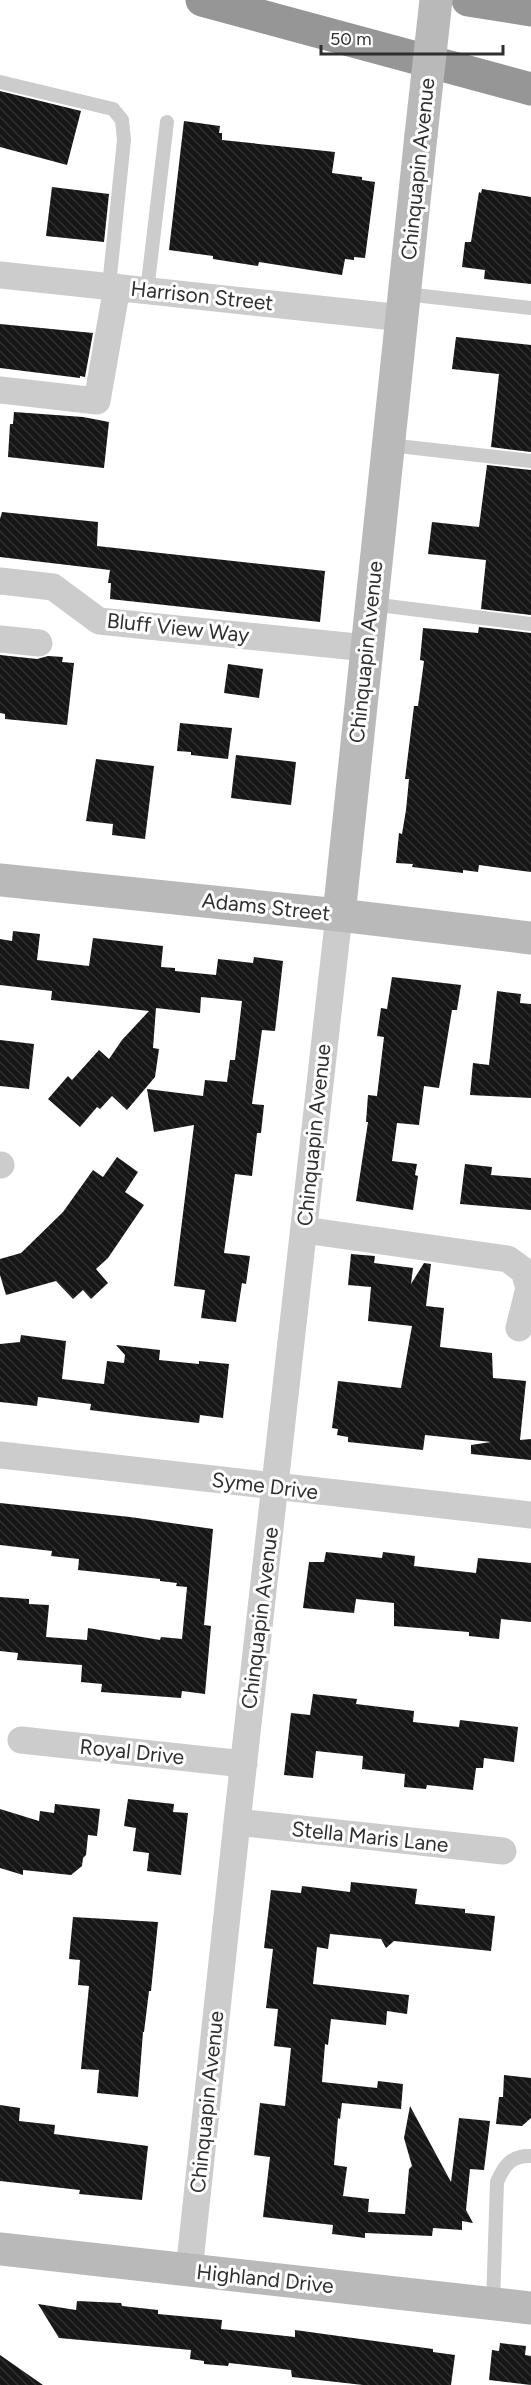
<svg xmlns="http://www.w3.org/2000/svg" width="531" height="2385" viewBox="0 0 531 2385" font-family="Figtree,sans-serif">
  <defs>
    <pattern id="building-back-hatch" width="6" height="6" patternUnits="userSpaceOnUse" patternTransform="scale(1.5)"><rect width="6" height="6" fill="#161616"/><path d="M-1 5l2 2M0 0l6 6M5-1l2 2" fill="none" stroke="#303030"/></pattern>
  </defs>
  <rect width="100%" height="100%" fill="#fff"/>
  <path fill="url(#building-back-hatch)" d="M 0,91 L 81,111 L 67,165 L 0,147 Z
    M 184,121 L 220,126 L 219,133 L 222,133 L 222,140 L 335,152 L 332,173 L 362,177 L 362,180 L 375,182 L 365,258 L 354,257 L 354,260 L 345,259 L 342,275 L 259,262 L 258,266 L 213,259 L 213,256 L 169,250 Z
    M 52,187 L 109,194 L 104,242 L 46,236 Z
    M 482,189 L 531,197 L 531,284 L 484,279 L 485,270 L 462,267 L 465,242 L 471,242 L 479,192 L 481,193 Z
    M 0,324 L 93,333 L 85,377 L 80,376 L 80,378 L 0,368 Z
    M 456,337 L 531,345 L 531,452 L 491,447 L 499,374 L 452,369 Z
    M 14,412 L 83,417 L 109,422 L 104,468 L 8,457 L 10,424 L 13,424 Z
    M 487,465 L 531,470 L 531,615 L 481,609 L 486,560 L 428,554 L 432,522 L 479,527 Z
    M 2,512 L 98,522 L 97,546 L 325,571 L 320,622 L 110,599 L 111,583 L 108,583 L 110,570 L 0,557 L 0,519 Z
    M 479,627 L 531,633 L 531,872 L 479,865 L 478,872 L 463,870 L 463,873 L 412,867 L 413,864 L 396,863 L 399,833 L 402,834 L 406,810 L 409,779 L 405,779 L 414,706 L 418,706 L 424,661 L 420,660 L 423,628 L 478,633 Z
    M 0,655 L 37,659 L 48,656 L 63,657 L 62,662 L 74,663 L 67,725 L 5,719 L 5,714 L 0,713 Z
    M 228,664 L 263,669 L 259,698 L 224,693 Z
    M 180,723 L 232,728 L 228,759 L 191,755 L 191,752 L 177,751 Z
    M 236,755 L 296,762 L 291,805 L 231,798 Z
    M 96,759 L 154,766 L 145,839 L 112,835 L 113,824 L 86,821 Z
    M 13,931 L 40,934 L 37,960 L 89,966 L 93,938 L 163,946 L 161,967 L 175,968 L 175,971 L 216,975 L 218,959 L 253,963 L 254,957 L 283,961 L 275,1031 L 262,1030 L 252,1104 L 264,1105 L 261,1133 L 257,1133 L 252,1176 L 235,1174 L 224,1253 L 250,1256 L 246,1284 L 242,1283 L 236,1322 L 201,1318 L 205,1290 L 174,1286 L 194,1125 L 154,1132 L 147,1089 L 203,1096 L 205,1080 L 227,1082 L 230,1060 L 235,1060 L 242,1001 L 201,997 L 200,1013 L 156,1008 L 153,1048 L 159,1049 L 155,1077 L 127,1110 L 112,1096 L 100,1109 L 97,1107 L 80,1127 L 48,1099 L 68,1076 L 72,1080 L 99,1050 L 109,1059 L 122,1040 L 149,1011 L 51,1000 L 52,991 L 0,985 L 0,939 L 12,941 Z
    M 392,977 L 461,985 L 457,1010 L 452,1010 L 439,1088 L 424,1086 L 419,1125 L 397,1123 L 392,1161 L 417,1164 L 415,1175 L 418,1176 L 413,1210 L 356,1201 L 368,1122 L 366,1122 L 368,1095 L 377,1096 L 384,1037 L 377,1036 L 381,1008 L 387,1009 Z
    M 497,991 L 521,994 L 520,1003 L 531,1004 L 531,1098 L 470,1095 L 473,1063 L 489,1065 Z
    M 0,1040 L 34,1044 L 29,1089 L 0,1086 Z
    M 117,1157 L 138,1172 L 125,1192 L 144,1205 L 108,1258 L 96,1269 L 108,1283 L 91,1299 L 83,1290 L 73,1299 L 56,1281 L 6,1295 L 0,1275 L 0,1259 L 21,1253 L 63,1212 L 93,1170 L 103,1177 Z
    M 465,1164 L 492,1167 L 491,1175 L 531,1178 L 531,1210 L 460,1204 Z
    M 351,1254 L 375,1256 L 374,1263 L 413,1268 L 411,1284 L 424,1263 L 431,1264 L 426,1306 L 444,1308 L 440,1347 L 492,1353 L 493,1378 L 526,1381 L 520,1440 L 531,1439 L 531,1460 L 471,1454 L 471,1445 L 491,1442 L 425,1435 L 423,1450 L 348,1442 L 348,1437 L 337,1435 L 338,1429 L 332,1428 L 338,1381 L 401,1388 L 412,1326 L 368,1321 L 371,1287 L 348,1285 Z
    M 21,1335 L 66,1341 L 62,1379 L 104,1384 L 107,1361 L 124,1363 L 125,1355 L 116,1345 L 160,1350 L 159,1360 L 199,1364 L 199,1361 L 229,1364 L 223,1418 L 200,1415 L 199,1423 L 145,1417 L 90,1410 L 91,1404 L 38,1397 L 37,1406 L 0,1402 L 0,1344 L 20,1342 Z
    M 0,1503 L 130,1517 L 213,1529 L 204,1625 L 211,1626 L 205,1694 L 182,1691 L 181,1698 L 101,1692 L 102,1684 L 81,1682 L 82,1665 L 17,1660 L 18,1653 L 0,1651 L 0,1597 L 29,1599 L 29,1604 L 49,1605 L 46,1637 L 87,1640 L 88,1628 L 160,1640 L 161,1637 L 182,1639 L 187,1587 L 176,1586 L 177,1583 L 160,1581 L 160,1579 L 78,1570 L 79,1559 L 51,1556 L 52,1551 L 0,1545 Z
    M 326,1552 L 382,1558 L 383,1552 L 415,1556 L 414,1566 L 476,1573 L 478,1558 L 531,1563 L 531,1622 L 501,1619 L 499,1639 L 469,1636 L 469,1632 L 394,1626 L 394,1603 L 356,1599 L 354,1613 L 303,1608 L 309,1562 L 324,1562 Z
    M 313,1694 L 357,1699 L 356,1704 L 414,1711 L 413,1722 L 459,1727 L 460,1720 L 518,1727 L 514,1762 L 484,1758 L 483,1768 L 476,1768 L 473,1790 L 427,1785 L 426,1789 L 404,1787 L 405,1774 L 362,1769 L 363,1756 L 316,1751 L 313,1778 L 284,1775 L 291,1713 L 310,1715 Z
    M 128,1799 L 174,1804 L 173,1812 L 188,1813 L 181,1875 L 147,1871 L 149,1853 L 133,1851 L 136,1828 L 124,1826 Z
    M 55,1804 L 100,1809 L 97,1836 L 88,1835 L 86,1855 L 83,1858 L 82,1866 L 71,1875 L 23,1870 L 23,1875 L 0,1868 L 0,1809 L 39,1821 L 40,1811 L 54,1813 Z
    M 351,1882 L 417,1889 L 415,1904 L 465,1909 L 465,1913 L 495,1916 L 491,1951 L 394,1941 L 386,1948 L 381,1939 L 330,1934 L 328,1949 L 317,1947 L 313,1984 L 409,1995 L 407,2014 L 387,2011 L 386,2025 L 331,2019 L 328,2045 L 325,2044 L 322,2082 L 377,2088 L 378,2081 L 403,2084 L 401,2109 L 342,2103 L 340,2119 L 338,2118 L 334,2165 L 347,2167 L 343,2196 L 369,2199 L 368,2212 L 405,2214 L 409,2169 L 412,2166 L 404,2138 L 410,2106 L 451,2182 L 459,2118 L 490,2121 L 484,2170 L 470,2169 L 466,2210 L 473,2223 L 462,2221 L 462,2230 L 433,2228 L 432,2236 L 365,2233 L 365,2238 L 332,2234 L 333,2225 L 263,2217 L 270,2157 L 254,2155 L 260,2103 L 285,2106 L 291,2048 L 274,2046 L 278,2009 L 266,2008 L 273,1949 L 264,1948 L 271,1890 L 301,1893 L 302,1886 L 350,1892 Z
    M 73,1917 L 158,1922 L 151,1991 L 149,1991 L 144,2032 L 143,2032 L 138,2097 L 97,2093 L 99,2070 L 81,2069 L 89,1986 L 78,1985 L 80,1960 L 69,1959 Z
    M 504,2075 L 531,2078 L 531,2118 L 522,2126 L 496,2124 L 499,2097 L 503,2097 Z
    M 0,2105 L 20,2108 L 19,2121 L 55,2125 L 54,2134 L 148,2146 L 142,2200 L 79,2194 L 80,2190 L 0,2181 Z
    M 77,2301 L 121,2303 L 122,2306 L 158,2310 L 158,2314 L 222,2320 L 221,2329 L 295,2337 L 295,2330 L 433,2349 L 433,2352 L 455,2355 L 451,2385 L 363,2385 L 292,2377 L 291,2370 L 229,2363 L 228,2366 L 204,2364 L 204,2361 L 190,2359 L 191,2350 L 59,2338 L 38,2304 L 76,2310 Z
    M 500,2343 L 526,2346 L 525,2355 L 531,2356 L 531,2385 L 489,2380 L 492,2350 L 499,2351 Z
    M 0,2355 L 43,2385 L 0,2385 Z"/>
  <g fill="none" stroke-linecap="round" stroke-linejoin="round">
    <path stroke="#ccc" stroke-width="14" d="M 0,82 L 113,109 L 122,120 L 124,140 L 109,286
      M 147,291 L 167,122
      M 405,294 L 531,308
      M 389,445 L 531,461
      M 371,604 L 531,624
      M 493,2303 L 497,2182 C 504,2166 511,2155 531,2156"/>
    <path stroke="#ccc" stroke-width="27" d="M 0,275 L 403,318
      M 0,390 L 97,401 L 117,287
      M 0,581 L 53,587 L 99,621 L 367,648
      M 0,639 L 39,643
      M 0,1165 L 1,1165
      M 304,1230 L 508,1259 L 524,1271 L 529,1288 L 519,1328
      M 0,1455 L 531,1515
      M 21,1740 L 244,1764
      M 237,1822 L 503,1851
      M 189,2271 L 237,1822 L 339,915"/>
    <path stroke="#b9b9b9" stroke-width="33" d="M 0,880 L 339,915 L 531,938
      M 339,915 L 421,135
      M 0,2249 L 531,2308"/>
    <path stroke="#969696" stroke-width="33" d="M 202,0 L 531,89
      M 468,0 L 531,10"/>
    <path stroke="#b9b9b9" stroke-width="33" d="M 421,135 L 436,0"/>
  </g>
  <g text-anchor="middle" stroke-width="6" stroke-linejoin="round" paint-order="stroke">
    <g font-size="21" fill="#2f2f2f" stroke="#fff">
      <text transform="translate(418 169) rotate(-84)" y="7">Chinquapin Avenue</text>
      <text transform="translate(202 296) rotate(6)" y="7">Harrison Street</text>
      <text transform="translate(178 628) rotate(6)" y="7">Bluff View Way</text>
      <text transform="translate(366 652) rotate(-84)" y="7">Chinquapin Avenue</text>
      <text transform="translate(266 907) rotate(6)" y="7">Adams Street</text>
      <text transform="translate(314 1135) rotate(-84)" y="7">Chinquapin Avenue</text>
      <text transform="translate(265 1486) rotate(7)" y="7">Syme Drive</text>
      <text transform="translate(260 1618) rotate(-83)" y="7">Chinquapin Avenue</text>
      <text transform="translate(132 1752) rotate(6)" y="7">Royal Drive</text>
      <text transform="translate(370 1837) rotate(6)" y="7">Stella Maris Lane</text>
      <text transform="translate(207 2102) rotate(-84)" y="7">Chinquapin Avenue</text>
      <text transform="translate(265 2279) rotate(6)" y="7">Highland Drive</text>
    </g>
  </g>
  <path d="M321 45v9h182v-9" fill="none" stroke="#2f2f2f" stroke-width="3"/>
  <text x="330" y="45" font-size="18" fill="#2f2f2f" stroke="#ffffff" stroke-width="4.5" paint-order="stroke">50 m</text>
</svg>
